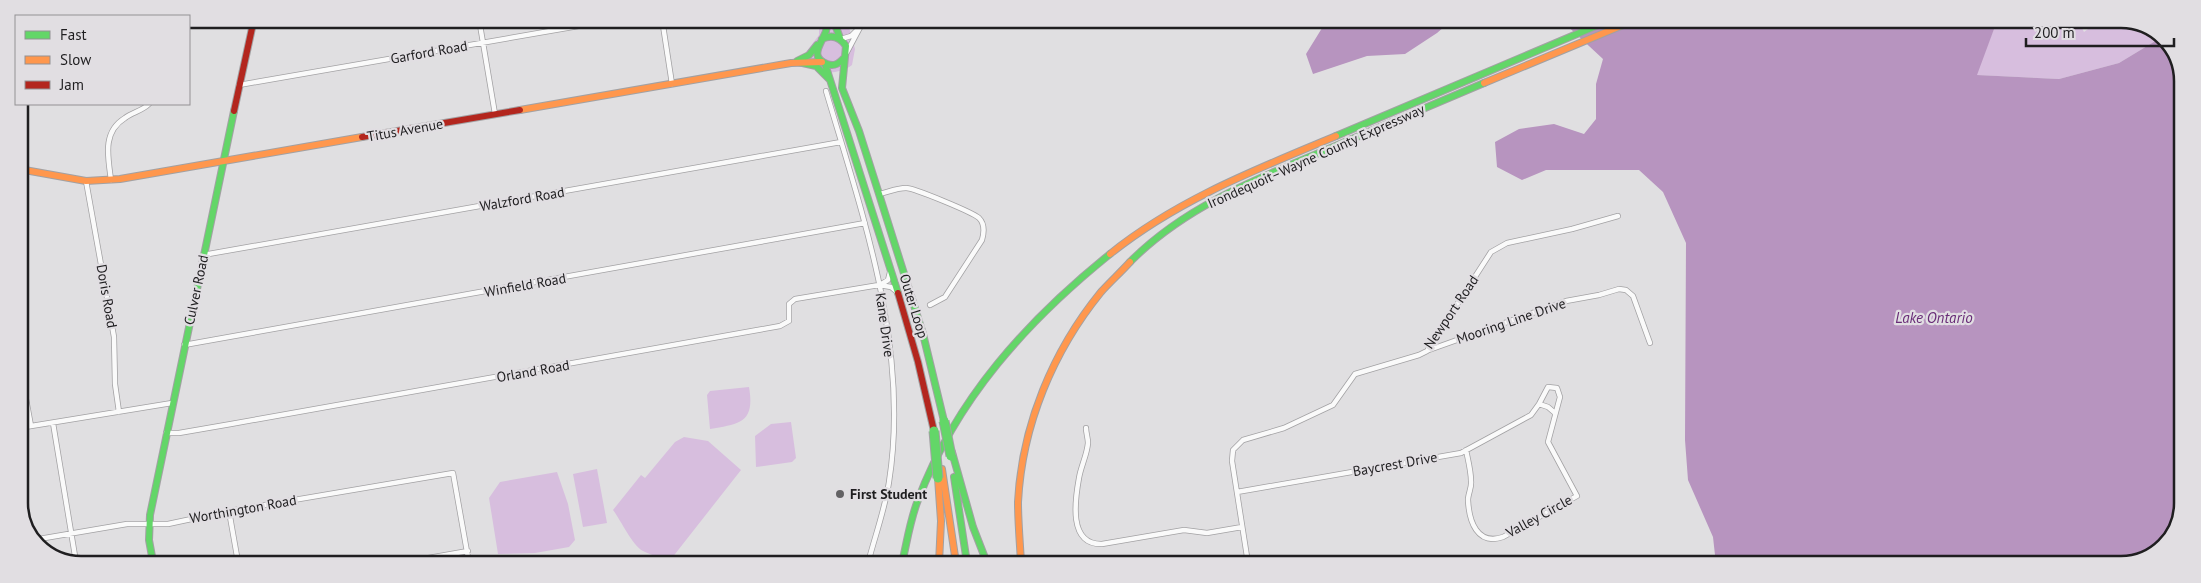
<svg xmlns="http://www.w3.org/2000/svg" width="2201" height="583" viewBox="0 0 2201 583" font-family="'PT Sans',sans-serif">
  <rect width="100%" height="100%" fill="#e0dfe1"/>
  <path fill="#d7bede" d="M 819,19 L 847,20 L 855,49 L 852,65 C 844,72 821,77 813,67 C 810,63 808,56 806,52 L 819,35 Z
    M 1997,21 L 2078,21 L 2084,32 L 2099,21 L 2136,21 L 2162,37 L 2119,63 L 2059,79 L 1976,75 Z
    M 749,387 C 755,422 741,424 710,429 L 707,395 L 710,391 Z
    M 791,422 L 796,458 L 792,462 L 756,467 L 755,436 L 771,424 Z
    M 684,437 L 708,441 L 741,470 L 668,563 C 658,555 652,556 643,551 C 632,545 622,522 613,510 L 641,475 L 645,478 L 675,442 Z
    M 597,469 L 607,523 L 583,527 L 573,474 Z
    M 557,472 L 568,504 L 575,540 L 569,547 L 535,553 L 498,554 L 489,498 L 500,482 Z"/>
  <path fill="#b794bf" d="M 1327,20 L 1452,20 L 1437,33 L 1405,54 L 1367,56 L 1313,74 L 1306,54 Z
    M 1561,20 L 1997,21 L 1977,75 L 2059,79 L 2119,63 L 2162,37 L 2167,40 L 2182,76 L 2180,518 L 2158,551 L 2121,564 L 1716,564 L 1713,537 L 1688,480 L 1685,440 L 1686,243 L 1663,192 L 1639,170 L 1546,170 L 1522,180 L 1497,167 L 1495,142 L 1519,129 L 1554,124 L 1584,134 L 1596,119 L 1596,84 L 1603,59 Z"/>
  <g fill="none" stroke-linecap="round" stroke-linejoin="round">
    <g stroke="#a2a1a3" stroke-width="6">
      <path id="street" d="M 479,19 L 495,114
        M 662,19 L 672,84
        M 841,39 L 851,36 L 859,28
        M 847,52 L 864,20
        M 239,85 L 619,19
        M 826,91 C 863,216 910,349 889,482 C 885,509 875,536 868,563
        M 111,180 C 108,157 102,132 125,118 C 133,112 142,111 149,104
        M 86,181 L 114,337 L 115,384 L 119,412
        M 879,194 C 888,192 897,188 906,188 C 914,188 972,212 979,218 C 985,224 984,233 982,240 L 945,297 L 930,305
        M 203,255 L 841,142
        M 880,285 L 888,280 L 890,272
        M 184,345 L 865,223
        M 1429,350 L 1566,301 L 1599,295 L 1619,289 L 1626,290 L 1633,296 L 1650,343
        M 19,361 L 31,426
        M 1539,404 L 1548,407 L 1555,413
        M 53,423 L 76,562
        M 19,428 L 172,403
        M 1086,428 C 1086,433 1088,438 1088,443 C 1087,455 1081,466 1079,478 C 1075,500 1068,545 1102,544 L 1184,530 L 1207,533 L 1242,527
        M 166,433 L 179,433 L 231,424 L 780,326 L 789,321 L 789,304 L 795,299 L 879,285 L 891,287 L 897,292
        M 1237,492 L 1461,453 L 1531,415 L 1539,404 L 1548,387 L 1557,388 L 1560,397 L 1548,442 L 1577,496 L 1503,537 C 1477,546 1469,521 1468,500 C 1468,494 1472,487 1471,481 C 1471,471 1468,460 1466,450
        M 229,511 L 238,562
        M 33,540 L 127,524 L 168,524 L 229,511 L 453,473 L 469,563
        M 400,563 L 468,551
        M 1248,563 L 1232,461 L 1233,450 L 1243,440 L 1284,428 L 1333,405 L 1355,374 L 1419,355 L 1427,351 L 1491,252 L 1507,243 L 1572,229 L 1618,216"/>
    </g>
    <g stroke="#a2a1a3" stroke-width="8">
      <path id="fast" d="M 827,19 C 827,23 827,28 826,31 C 822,43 808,57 827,64 C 835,67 839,63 844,58
        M 833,19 L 840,38
        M 822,39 C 832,34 840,37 846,46 L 842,88 L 859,131 L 879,194
        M 797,61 L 809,55 L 817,45
        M 798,62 L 816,66 L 829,79
        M 825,64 L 898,293
        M 1336,136 L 1610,20
        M 879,194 L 923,334 L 944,421
        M 1130,262 C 1184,207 1256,179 1326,150 C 1379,128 1431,105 1484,83
        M 952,452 L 973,527 L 987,563
        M 954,477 L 967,563
        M 153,562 L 149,540 L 150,515 L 234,111
        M 902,563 C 907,542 910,520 918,500 C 956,399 1027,321 1110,254"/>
    </g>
    <g stroke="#a2a1a3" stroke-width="8">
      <path id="slow" d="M 1484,83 L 1635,20
        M 520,110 L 791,63 L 822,62
        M 19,169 L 86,181 L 120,179 L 362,137
        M 1110,254 C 1177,200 1257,169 1336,136
        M 942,469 L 956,563
        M 938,478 L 941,521 L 939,563
        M 1021,563 C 1020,543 1018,522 1018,502 C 1022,425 1053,351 1101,292 C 1110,282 1121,272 1130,262"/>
    </g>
    <g stroke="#a2a1a3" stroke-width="8">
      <path id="jam" d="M 234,111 L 254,19
        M 362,137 L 520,110
        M 898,293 L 918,362 L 934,431"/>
    </g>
    <use href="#street" stroke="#fafafa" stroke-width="4.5"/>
    <use href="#fast" stroke="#63d668" stroke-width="6"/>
    <use href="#slow" stroke="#ff974d" stroke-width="6"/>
    <use href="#jam" stroke="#b3261e" stroke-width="6"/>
    <g stroke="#a2a1a3" stroke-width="11" stroke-linecap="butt">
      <path id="fast-bridge" d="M 944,421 L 951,456
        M 934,431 L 938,478"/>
    </g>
    <use href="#fast-bridge" stroke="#63d668" stroke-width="9"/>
  </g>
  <circle fill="#636264" stroke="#e1dee2" stroke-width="2" cx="840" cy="494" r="5"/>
  <g text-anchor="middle" stroke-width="4.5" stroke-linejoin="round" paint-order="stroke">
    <g font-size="14" fill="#1f1e20" stroke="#e1dee2">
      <text transform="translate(429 52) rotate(-10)" y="5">Garford Road</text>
      <text transform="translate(405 130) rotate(-10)" y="5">Titus Avenue</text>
      <text transform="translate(1316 156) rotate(-24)" y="5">Irondequoit–Wayne County Expressway</text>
      <text transform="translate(522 199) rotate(-10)" y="5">Walzford Road</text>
      <text transform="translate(525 285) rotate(-10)" y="5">Winfield Road</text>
      <text transform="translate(196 290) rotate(-78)" y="5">Culver Road</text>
      <text transform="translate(107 296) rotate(80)" y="5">Doris Road</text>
      <text transform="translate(914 306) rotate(73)" y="5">Outer Loop</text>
      <text transform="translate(1451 312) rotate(-56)" y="5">Newport Road</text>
      <text transform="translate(1511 321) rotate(-19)" y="5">Mooring Line Drive</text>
      <text transform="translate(885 325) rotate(82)" y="5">Kane Drive</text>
      <text transform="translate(533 371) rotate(-10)" y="5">Orland Road</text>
      <text transform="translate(1395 464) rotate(-10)" y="5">Baycrest Drive</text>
      <text transform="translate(243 509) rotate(-10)" y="5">Worthington Road</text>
      <text transform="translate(1539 516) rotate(-29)" y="5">Valley Circle</text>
    </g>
    <g font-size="14" font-weight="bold" fill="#1f1e20" stroke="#e1dee2" text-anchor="start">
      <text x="850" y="499">First Student</text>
    </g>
    <g font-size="15" font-style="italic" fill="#682b77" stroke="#e1dee2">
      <text x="1934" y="323">Lake Ontario</text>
    </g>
  </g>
  <path d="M0 0H2201V583H0ZM81 28H2121A53 53 0 0 1 2174 81V503A53 53 0 0 1 2121 556H81A53 53 0 0 1 28 503V81A53 53 0 0 1 81 28Z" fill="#e1dee2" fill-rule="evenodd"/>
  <path fill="none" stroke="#1f1e20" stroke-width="2.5" d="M81 28H2121A53 53 0 0 1 2174 81V503A53 53 0 0 1 2121 556H81A53 53 0 0 1 28 503V81A53 53 0 0 1 81 28Z"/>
  <rect x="15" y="15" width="175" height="90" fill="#e1dee2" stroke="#939194"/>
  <rect x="25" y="31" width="25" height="8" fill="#63d668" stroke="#939194"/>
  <text x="60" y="40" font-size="15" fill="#1f1e20">Fast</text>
  <rect x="25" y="56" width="25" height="8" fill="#ff974d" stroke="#939194"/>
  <text x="60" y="65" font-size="15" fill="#1f1e20">Slow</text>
  <rect x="25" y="81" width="25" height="8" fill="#b3261e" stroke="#939194"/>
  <text x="60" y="90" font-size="15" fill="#1f1e20">Jam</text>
  <path d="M2026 38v8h148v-8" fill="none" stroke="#1f1e20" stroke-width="2.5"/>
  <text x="2034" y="38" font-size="15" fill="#1f1e20" stroke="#e1dee2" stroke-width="4" paint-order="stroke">200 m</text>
</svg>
